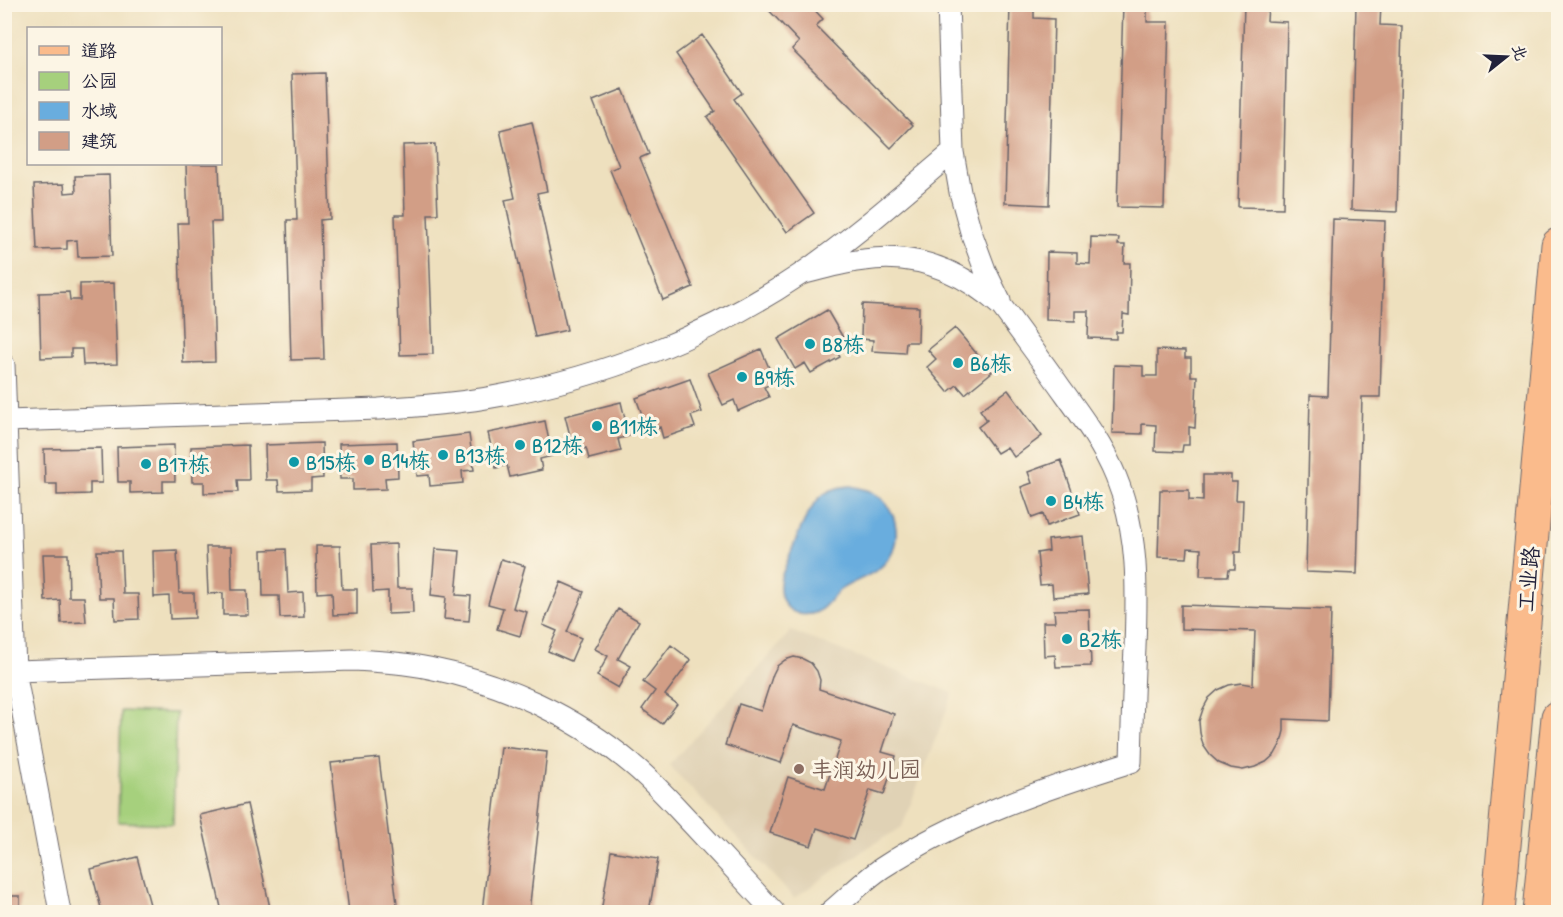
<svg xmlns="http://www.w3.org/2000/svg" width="1563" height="917" viewBox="0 0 1563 917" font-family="'Patrick Hand','LXGW WenKai TC',sans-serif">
  <rect width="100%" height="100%" fill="#fcf5e5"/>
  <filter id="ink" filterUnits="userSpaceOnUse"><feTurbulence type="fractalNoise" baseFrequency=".0167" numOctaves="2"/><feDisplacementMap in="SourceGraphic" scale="12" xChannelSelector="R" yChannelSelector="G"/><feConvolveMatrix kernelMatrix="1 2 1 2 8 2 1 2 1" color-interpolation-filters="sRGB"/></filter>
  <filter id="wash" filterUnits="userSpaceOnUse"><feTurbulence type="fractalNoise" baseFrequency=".008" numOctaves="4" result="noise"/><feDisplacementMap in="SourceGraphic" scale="24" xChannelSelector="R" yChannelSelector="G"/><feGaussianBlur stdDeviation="1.35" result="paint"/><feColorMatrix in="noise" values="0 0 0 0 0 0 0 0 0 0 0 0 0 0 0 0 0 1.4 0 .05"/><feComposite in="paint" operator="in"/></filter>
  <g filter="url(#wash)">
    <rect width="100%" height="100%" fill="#eee0be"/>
    <path fill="#e0d2b5" d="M 791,631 L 953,693 L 902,827 L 867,848 L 794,898 L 669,765 Z"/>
    <path fill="#a6d07d" stroke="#64795c" stroke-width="1.5" d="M 121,711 L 176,713 L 173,824 L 118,822 Z"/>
    <path fill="#69adde" stroke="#46688c" stroke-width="1.5" d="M 851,486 C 860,488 869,489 877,495 C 899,511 903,544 884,564 C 872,577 854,580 840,590 C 832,596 827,607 817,612 C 811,615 805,615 799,614 C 781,609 778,592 781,577 C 791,554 805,508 824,494 C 832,488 842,487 851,486 Z"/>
    <g id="blocks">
      <path fill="#d29e86" d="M 763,4 L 809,4 L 823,19 L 816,26 L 913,125 L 891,148 L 792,49 L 799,42 Z
        M 1010,4 L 1034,4 L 1034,18 L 1054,19 L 1049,205 L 1005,203 Z
        M 1123,4 L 1147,4 L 1147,22 L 1169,22 L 1164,208 L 1117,207 Z
        M 1244,4 L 1268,4 L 1267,21 L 1287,22 L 1283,208 L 1238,207 Z
        M 1356,4 L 1381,4 L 1380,25 L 1402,26 L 1397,212 L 1351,210 Z
        M 702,35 L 742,93 L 734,99 L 814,213 L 787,232 L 707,117 L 715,111 L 676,54 Z
        M 325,73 L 330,219 L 320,220 L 324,359 L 291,360 L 287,220 L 297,220 L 292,74 Z
        M 623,89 L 649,154 L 640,158 L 693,287 L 663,300 L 610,170 L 619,166 L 593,101 Z
        M 532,122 L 547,191 L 537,193 L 567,330 L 535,337 L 505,200 L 515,198 L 500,130 Z
        M 435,144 L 438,214 L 428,214 L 433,354 L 400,355 L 395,215 L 405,215 L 403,145 Z
        M 186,164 L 219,164 L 221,222 L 211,222 L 215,362 L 183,363 L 178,223 L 188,223 Z
        M 109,175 L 112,256 L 78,257 L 77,240 L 67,241 L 67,249 L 37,250 L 34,185 L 64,184 L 65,193 L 76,192 L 75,176 Z
        M 1333,219 L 1385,221 L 1380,397 L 1362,397 L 1357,574 L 1306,572 L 1310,395 L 1328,396 Z
        M 1091,237 L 1119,238 L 1118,245 L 1125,245 L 1124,263 L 1130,263 L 1129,315 L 1123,314 L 1122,332 L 1116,332 L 1116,339 L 1088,338 L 1089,311 L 1075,311 L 1075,321 L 1046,320 L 1047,252 L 1077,253 L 1077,263 L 1090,264 Z
        M 114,283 L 117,364 L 83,365 L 82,349 L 71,349 L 71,357 L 41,358 L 39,293 L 69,292 L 70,300 L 80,300 L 80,284 Z
        M 862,304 L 919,307 L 918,342 L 906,342 L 905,353 L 872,351 L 873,340 L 861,339 Z
        M 827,310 L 845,341 L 834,347 L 840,357 L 811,373 L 805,363 L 795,369 L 778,339 Z
        M 955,328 L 992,372 L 965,394 L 957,385 L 948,392 L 927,367 L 936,359 L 928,350 Z
        M 761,349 L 775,382 L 764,387 L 769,397 L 738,411 L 734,400 L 723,405 L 708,373 Z
        M 1157,350 L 1185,351 L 1185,358 L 1191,358 L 1191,376 L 1197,376 L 1195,428 L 1189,427 L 1189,445 L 1183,445 L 1182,452 L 1155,451 L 1156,425 L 1142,424 L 1142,434 L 1112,433 L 1114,365 L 1143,366 L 1143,376 L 1157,376 Z
        M 690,379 L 702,412 L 691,416 L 695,427 L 663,438 L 660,427 L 648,431 L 636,398 Z
        M 1008,390 L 1042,436 L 1014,457 L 1007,447 L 997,453 L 978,427 L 987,420 L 980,410 Z
        M 621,402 L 629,436 L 618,439 L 621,451 L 589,459 L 586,448 L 574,451 L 565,416 Z
        M 545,421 L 552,456 L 540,459 L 542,470 L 510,477 L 507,465 L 496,468 L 488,433 Z
        M 469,434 L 474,470 L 462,471 L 463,483 L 430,486 L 429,475 L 417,476 L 413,441 Z
        M 397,442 L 398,477 L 385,478 L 386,489 L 353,490 L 353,479 L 340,479 L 339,444 Z
        M 322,443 L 323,478 L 311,479 L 311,490 L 279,491 L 278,480 L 266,480 L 265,445 Z
        M 174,445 L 175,481 L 163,481 L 163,492 L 130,493 L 130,482 L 118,482 L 117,447 Z
        M 248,445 L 249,480 L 237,480 L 238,492 L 204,493 L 204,482 L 192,482 L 191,447 Z
        M 101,448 L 102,483 L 90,483 L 90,494 L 57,495 L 57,484 L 45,484 L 44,449 Z
        M 1061,460 L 1080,514 L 1047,526 L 1043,514 L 1032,518 L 1021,487 L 1032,483 L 1028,472 Z
        M 1203,475 L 1231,475 L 1231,482 L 1237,482 L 1236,500 L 1243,500 L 1241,552 L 1235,552 L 1235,569 L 1229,569 L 1228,576 L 1200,576 L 1201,549 L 1188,548 L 1187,558 L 1158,557 L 1160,490 L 1189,490 L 1189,500 L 1203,501 Z
        M 1083,536 L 1088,594 L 1053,597 L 1052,584 L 1040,585 L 1037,553 L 1049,551 L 1048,540 Z
        M 396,544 L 397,588 L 412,588 L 413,613 L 388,614 L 388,591 L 373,592 L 371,545 Z
        M 316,546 L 340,546 L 342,589 L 357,589 L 357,614 L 333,615 L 332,592 L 317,593 Z
        M 206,547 L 231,547 L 232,590 L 247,590 L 248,615 L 223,615 L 223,593 L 208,594 Z
        M 286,549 L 288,593 L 303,592 L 304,617 L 280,618 L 279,596 L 263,596 L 262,550 Z
        M 435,549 L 460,551 L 456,595 L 471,596 L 469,621 L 444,619 L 446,597 L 431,595 Z
        M 177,550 L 179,593 L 194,593 L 195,618 L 170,619 L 169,596 L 154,597 L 153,551 Z
        M 97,551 L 121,551 L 123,594 L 138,594 L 139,619 L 115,620 L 114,598 L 99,598 Z
        M 43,554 L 68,554 L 69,597 L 84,597 L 86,622 L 61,623 L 60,600 L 45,601 Z
        M 501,559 L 525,566 L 513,608 L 527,612 L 520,636 L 497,629 L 503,608 L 488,604 Z
        M 561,582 L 584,592 L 567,632 L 581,638 L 571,661 L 548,651 L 557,631 L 543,625 Z
        M 1181,605 L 1331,610 L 1328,721 L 1284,719 L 1284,731 L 1281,743 L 1275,754 L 1266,762 L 1255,767 L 1243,770 L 1231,768 L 1219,763 L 1210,755 L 1203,745 L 1200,733 L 1199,721 L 1203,709 L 1209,698 L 1218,690 L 1229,685 L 1242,683 L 1253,685 L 1255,631 L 1181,629 Z
        M 618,609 L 639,621 L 618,659 L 631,666 L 618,688 L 597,676 L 608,656 L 595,649 Z
        M 1089,609 L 1091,666 L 1056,667 L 1055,655 L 1044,656 L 1043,622 L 1055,622 L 1054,610 Z
        M 671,645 L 691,660 L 665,695 L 677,704 L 662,724 L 642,709 L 655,691 L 643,682 Z
        M 794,657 L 803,659 L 811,663 L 817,671 L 820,680 L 819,689 L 894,714 L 882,752 L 896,756 L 884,794 L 870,790 L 853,840 L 817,828 L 811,846 L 770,833 L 788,777 L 825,789 L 841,741 L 793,725 L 781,763 L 725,745 L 739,704 L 761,711 L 773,674 L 777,666 L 785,660 Z
        M 501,747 L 547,752 L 529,912 L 482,912 Z
        M 379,758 L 398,912 L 349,912 L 331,763 Z
        M 247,804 L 271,912 L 222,912 L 200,815 Z
        M 4,849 L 6,849 L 8,896 L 20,896 L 20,912 L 4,912 Z
        M 611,851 L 658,859 L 649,912 L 601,912 Z
        M 137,857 L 152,912 L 102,912 L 91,869 Z"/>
    </g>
  </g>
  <g filter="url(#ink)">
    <use href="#blocks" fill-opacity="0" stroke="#696469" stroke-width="1.5"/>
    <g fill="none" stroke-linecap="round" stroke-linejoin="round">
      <g stroke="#696469" stroke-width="23">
        <path id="street" d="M 948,4 L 953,152 L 960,192 L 971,232 L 985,270 L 1000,301
          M 801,274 C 822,269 843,262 864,260 C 918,252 963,272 1002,307 C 1022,334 1042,361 1061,388 C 1082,417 1103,445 1116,477 C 1139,533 1137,590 1135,648 C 1133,686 1132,724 1131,762 C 1044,789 960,817 882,868 C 864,880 847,898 830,912
          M 4,365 L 15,671 L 60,912
          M 6,421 L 379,409 C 417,406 455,404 492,397 C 602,378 709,336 801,274 C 855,237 904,193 953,152
          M 15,671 L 352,660 C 378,661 404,663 429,668 C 504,683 575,716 633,765 C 655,783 674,805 694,826 C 721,855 748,884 774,912"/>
      </g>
      <g stroke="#696469" stroke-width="35">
        <path id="primary" d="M 1498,912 L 1558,245
          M 1539,912 L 1558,717"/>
      </g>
      <use href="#street" stroke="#fff" stroke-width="21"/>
      <use href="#primary" stroke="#fabb8c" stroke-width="33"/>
    </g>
  </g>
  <g fill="#0f9aa8" stroke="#fcf5e5" stroke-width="2">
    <circle cx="810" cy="344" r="6"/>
    <circle cx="958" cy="363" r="6"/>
    <circle cx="742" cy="377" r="6"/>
    <circle cx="597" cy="426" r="6"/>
    <circle cx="520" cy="445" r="6"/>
    <circle cx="443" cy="455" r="6"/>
    <circle cx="369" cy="460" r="6"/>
    <circle cx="294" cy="462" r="6"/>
    <circle cx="146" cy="464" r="6"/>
    <circle cx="1051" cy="501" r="6"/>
    <circle cx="1067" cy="639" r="6"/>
  </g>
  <circle fill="#8d6e63" stroke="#fcf5e5" stroke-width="2" cx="799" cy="769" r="6"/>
  <g text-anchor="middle" stroke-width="6" stroke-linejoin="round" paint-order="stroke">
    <g font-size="22" fill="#0d838f" stroke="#fcf5e5" text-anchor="start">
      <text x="822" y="352">B8栋</text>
      <text x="970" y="371">B6栋</text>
      <text x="754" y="385">B9栋</text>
      <text x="609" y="434">B11栋</text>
      <text x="532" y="453">B12栋</text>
      <text x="455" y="463">B13栋</text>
      <text x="381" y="468">B14栋</text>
      <text x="306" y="470">B15栋</text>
      <text x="158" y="472">B17栋</text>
      <text x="1063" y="509">B4栋</text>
      <text x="1079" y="647">B2栋</text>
    </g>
    <g font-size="22" fill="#22223b" stroke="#fcf5e5">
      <text transform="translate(1528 579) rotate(-85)" y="8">工业路</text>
    </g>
    <g font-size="22" fill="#785e54" stroke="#fcf5e5" text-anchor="start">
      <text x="811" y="777">丰润幼儿园</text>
    </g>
  </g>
  <rect width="1563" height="917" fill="none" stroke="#fcf5e5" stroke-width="24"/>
  <rect x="27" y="27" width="195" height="138" fill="#fcf5e5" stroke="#a5a1a1" stroke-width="1.5"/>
  <rect x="39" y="46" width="30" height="9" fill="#fabb8c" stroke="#a5a1a1" stroke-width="1.5"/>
  <text x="81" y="57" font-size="18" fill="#22223b">道路</text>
  <rect x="39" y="72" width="30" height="18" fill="#a6d07d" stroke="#a5a1a1" stroke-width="1.5"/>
  <text x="81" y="87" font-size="18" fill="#22223b">公园</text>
  <rect x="39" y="102" width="30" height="18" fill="#69adde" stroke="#a5a1a1" stroke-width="1.5"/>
  <text x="81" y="117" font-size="18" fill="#22223b">水域</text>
  <rect x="39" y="132" width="30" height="18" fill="#d29e86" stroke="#a5a1a1" stroke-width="1.5"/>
  <text x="81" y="147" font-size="18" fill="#22223b">建筑</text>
  <g transform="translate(1506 57) rotate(72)" stroke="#fcf5e5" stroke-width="4.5" paint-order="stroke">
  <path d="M0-4.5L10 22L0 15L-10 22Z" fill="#22223b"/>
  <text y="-9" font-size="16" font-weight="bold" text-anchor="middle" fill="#22223b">北</text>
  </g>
</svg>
